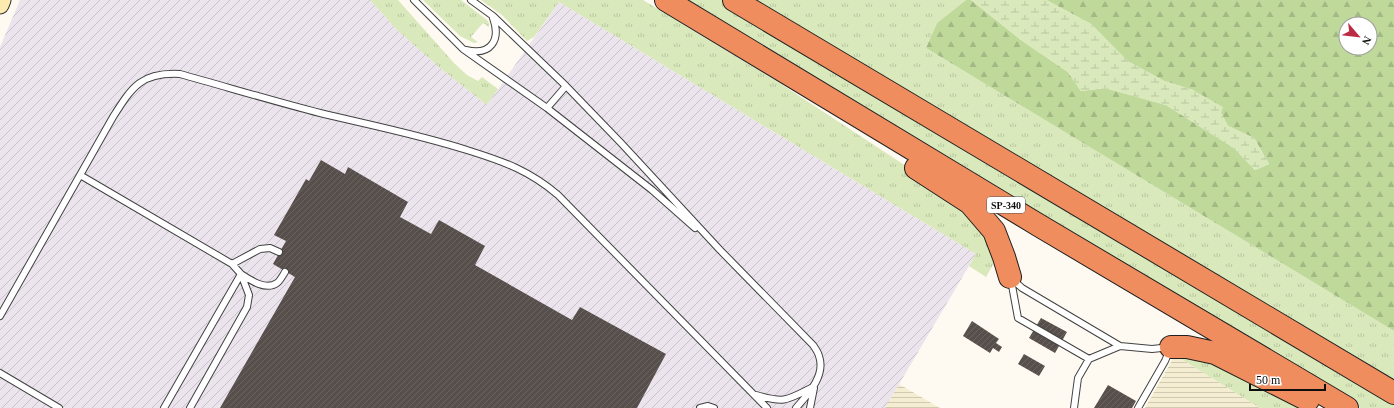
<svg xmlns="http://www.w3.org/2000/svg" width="1394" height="408" viewBox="0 0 1394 408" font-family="Georgia,serif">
  <defs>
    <pattern id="industrial-furrows" width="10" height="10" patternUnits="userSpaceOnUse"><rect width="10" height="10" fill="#ebe4ed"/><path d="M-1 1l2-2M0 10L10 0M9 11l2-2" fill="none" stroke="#c8c2ca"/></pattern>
    <pattern id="farmland-rules" width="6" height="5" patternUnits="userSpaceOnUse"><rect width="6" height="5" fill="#f4edd2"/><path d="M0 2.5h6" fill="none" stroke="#d0cab3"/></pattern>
    <pattern id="grass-tufts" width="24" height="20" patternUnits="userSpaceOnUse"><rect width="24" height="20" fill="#d9e9bb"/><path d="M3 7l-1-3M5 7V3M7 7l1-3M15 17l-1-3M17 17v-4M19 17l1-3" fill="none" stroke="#b9c7a0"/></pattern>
    <pattern id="forest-firs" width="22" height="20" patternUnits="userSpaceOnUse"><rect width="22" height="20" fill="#bfd99b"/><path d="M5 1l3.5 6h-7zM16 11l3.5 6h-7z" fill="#a3b984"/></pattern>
    <pattern id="wetland-marsh" width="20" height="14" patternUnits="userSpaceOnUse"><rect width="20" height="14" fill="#d9e9bb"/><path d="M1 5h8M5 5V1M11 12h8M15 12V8" fill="none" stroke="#b9c7a0"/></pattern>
    <pattern id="building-hatch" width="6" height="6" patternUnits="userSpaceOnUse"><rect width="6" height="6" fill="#574f4b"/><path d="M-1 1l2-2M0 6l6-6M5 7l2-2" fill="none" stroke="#6a6461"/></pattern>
  </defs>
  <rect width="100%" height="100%" fill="#fffaf1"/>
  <path fill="url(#industrial-furrows)" d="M 20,0 L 370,0 L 396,29 L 440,68 L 487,105 L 559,2 L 976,254 L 885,408 L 0,408 L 0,47 Z"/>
  <path fill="url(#farmland-rules)" d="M 1175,355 L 1260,408 L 1145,408 Z
    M 899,384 L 940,408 L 885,408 Z"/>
  <path fill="url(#grass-tufts)" d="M 370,0 L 398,0 L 454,63 L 467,75 L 478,81 L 482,77 L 498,89 L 487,105 L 440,68 L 396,29 Z
    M 423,0 L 461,0 L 487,20 L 489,23 L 489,27 L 483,23 L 471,37 L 478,42 L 474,43 L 460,36 Z
    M 481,0 L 643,0 L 778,82 L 906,166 L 972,215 L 997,258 L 986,277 L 969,266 L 976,254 L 559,2 L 534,37 L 527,41 L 502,15 Z
    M 677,0 L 722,0 L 1394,401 L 1394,408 L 1361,408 L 1005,197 Z
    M 756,0 L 966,0 L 937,23 L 926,48 L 1394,331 L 1394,381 Z
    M 1193,353 L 1303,408 L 1260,408 L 1175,355 Z"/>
  <path fill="url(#forest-firs)" fill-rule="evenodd" d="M 966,0 L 971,0 L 1021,40 L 1068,72 L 1081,91 L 1105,88 L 1166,105 L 1234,148 L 1255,170 L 1269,164 L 1254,138 L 1228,126 L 1221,113 L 1193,90 L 1164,81 L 1127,61 L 1091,24 L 1046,0 L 1394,0 L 1394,331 L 926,48 L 937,23 ZM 1346,24 L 1370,24 L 1370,48 L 1346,48 Z"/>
  <path fill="url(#wetland-marsh)" d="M 971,0 L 1046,0 L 1091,24 L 1128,61 L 1164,81 L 1193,90 L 1223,107 L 1221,113 L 1228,126 L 1254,138 L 1269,164 L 1255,170 L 1234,148 L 1166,105 L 1105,88 L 1081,91 L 1068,72 L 1021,40 Z"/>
  <path fill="url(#building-hatch)" d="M 321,160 L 345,174 L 348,167 L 408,202 L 400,217 L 431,234 L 439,220 L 485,246 L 475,265 L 572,320 L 580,307 L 666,354 L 637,408 L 220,408 L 295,277 L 273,264 L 286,241 L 274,235 L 306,179 L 309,181 Z
    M 1041,318 L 1067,332 L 1055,353 L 1029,338 Z
    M 972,321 L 999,339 L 996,343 L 1002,347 L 999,352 L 993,348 L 990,353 L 963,336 Z
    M 1024,354 L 1045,366 L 1039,376 L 1018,364 Z
    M 1108,385 L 1136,401 L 1132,408 L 1094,408 Z"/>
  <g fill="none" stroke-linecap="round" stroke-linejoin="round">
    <g stroke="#424242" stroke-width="8">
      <path id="lane" d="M 414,0 L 463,49 L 547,108 L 652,190 L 695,228
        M 471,0 L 493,16 L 566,86 L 621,143 L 720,250 L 813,345 C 815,348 818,352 819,356 C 826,376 808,394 796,408
        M 466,50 C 491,56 501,40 493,18
        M 547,108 L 566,86
        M 80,175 L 232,264 L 241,274 L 249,295 L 247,307 L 190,408
        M 232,264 L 260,249 L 270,248 L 279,252
        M 241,274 C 250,280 266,291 277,283 C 280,281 283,275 285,272
        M 1012,279 L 1022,288 L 1120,346 L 1152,349 L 1171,347 L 1165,361 L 1138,408
        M 1011,280 L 1018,318 L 1089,359
        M 0,316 L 113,117 C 132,87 141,72 180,74 C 227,87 273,101 320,113 C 370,125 421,135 470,151 C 505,162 530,171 558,195 L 767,408
        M 0,373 L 59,408
        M 756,395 C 784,403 786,401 811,388
        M 164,408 L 241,274
        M 700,408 L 708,406 L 714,408
        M 810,408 L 814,388
        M 1074,408 L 1078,378 L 1089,359 L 1120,346"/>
    </g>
    <g stroke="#313131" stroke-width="19">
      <path id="secondary" d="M 0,5 L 2,0"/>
    </g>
    <g stroke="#202020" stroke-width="24">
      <path id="highway" d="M 666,0 L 1040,226 L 1347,408
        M 734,0 L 1394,393
        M 916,168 L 970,203 L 994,231 L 1004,257 L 1010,277
        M 1171,347 L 1187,347 L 1215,353 L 1308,400"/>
    </g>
    <use href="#lane" stroke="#fff" stroke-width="6"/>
    <use href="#secondary" stroke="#fdeaae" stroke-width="17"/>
    <use href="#highway" stroke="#f08d5e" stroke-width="22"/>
  </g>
  <g text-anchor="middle" stroke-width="4" stroke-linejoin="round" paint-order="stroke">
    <rect fill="#fff" stroke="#575757" stroke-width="1" x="987" y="197" width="38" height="16" rx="3"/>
    <g font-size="10" font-weight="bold" fill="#0f0f0f">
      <text x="1006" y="209">SP-340</text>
    </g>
  </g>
  <g transform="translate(1358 36) rotate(118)"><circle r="19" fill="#ffffff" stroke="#9f9f9f"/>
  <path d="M0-3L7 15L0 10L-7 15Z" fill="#bc2a44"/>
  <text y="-6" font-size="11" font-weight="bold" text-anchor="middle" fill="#0f0f0f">N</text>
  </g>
  <path d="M1250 384v6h75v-6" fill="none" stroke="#0f0f0f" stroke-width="2"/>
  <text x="1256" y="384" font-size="12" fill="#0f0f0f" stroke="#ffffff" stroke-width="3" paint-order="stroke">50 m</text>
</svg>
